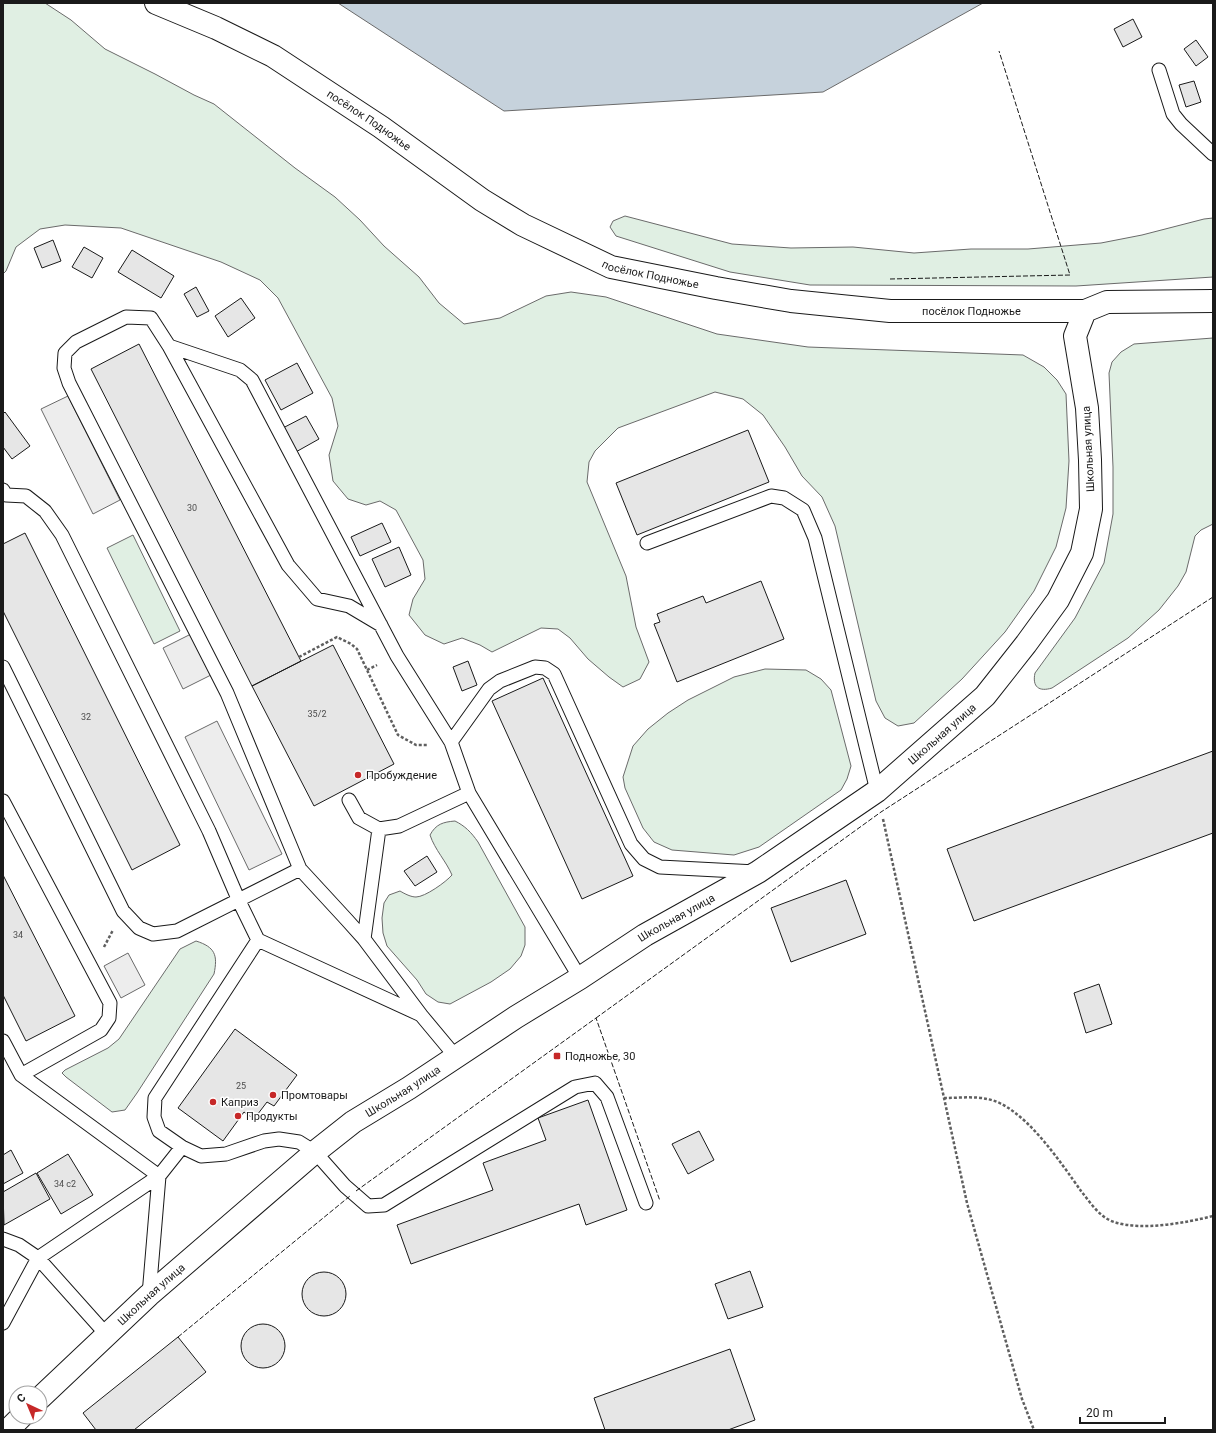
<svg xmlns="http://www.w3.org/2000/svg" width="1216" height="1433" viewBox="0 0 1216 1433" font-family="Roboto,sans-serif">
  <rect width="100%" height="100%" fill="#fff"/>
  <path fill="#e0efe3" stroke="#6a6a6a" d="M 3,3 L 45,3 L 71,20 L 105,49 L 155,74 L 194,95 L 214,104 L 295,168 L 335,197 L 360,220 L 384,246 L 419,277 L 439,303 L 464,324 L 500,318 L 546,296 L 571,292 L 606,297 L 717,334 L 808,347 L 1023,355 L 1044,367 L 1057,380 L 1066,394 L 1069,461 L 1066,508 L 1056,547 L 1034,591 L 1005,632 L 962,679 L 914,723 L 898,726 L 885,718 L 876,701 L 835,526 L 822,497 L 802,476 L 785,447 L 763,415 L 743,399 L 715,392 L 618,428 L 595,451 L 589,462 L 587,482 L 626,576 L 636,627 L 649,662 L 640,679 L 623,687 L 609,677 L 588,659 L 570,638 L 558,629 L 541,628 L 492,652 L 480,645 L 462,638 L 444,644 L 425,635 L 409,615 L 413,599 L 425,579 L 423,560 L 396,510 L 380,501 L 366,505 L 348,499 L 333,481 L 329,455 L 338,426 L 332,398 L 278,298 L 260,280 L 221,262 L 121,228 L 65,225 L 40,229 L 16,247 L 6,271 L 3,274 Z
    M 625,216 L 732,244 L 791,248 L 853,247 L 914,253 L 971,249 L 1028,249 L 1101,243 L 1142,235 L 1204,219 L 1213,218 L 1213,277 L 1076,286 L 810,285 L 730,272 L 616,236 L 610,227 L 613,221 Z
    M 1213,338 L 1213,524 L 1201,530 L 1195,536 L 1186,572 L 1178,586 L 1159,610 L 1128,638 L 1052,688 C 1039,692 1032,687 1035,673 L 1075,618 L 1104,563 L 1113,514 L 1113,467 L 1109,373 L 1112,362 L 1121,352 L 1134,344 Z
    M 133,535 L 180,631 L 154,644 L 107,548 Z
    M 765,669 L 806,670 L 821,679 L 831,690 L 851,766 L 847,779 L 841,790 L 759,847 L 734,855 L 672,850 L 654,842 L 643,828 L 625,788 L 623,777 L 633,746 L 648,729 L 668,713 L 688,700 L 734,677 Z
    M 455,821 C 465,826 471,832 478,842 L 525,927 L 525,945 L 521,956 L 510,969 L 491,982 L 450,1004 L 438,1002 L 426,994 L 417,980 L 387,946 L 383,933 L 382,918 L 384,903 L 389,895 L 400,891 C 405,894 411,897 416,897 C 425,897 446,882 452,875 C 446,861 435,850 430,835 C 436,824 443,822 455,821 Z
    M 196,941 C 215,947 218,955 214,974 L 137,1093 L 125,1110 L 112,1112 L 66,1077 L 62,1073 L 65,1070 L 108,1048 L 119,1039 L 180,949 Z"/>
  <path fill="#ededed" stroke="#6a6a6a" d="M 68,396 L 120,500 L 93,514 L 41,409 Z
    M 191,634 L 211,675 L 183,689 L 163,648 Z
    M 217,721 L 282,854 L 249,870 L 185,737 Z
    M 128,953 L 145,985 L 121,998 L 104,966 Z"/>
  <path fill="#c6d2dc" stroke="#6a6a6a" d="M 338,3 L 983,3 L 823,92 L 504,111 Z"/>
  <path fill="#e6e6e6" stroke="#1a1a1a" d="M 1133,19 L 1142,37 L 1123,47 L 1114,29 Z
    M 1196,40 L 1208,57 L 1196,66 L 1184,49 Z
    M 1194,81 L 1201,102 L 1186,107 L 1179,85 Z
    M 53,240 L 61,261 L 42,268 L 34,248 Z
    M 84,247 L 103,258 L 92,278 L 72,267 Z
    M 132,250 L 174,276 L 161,298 L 118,272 Z
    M 196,287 L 209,311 L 197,317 L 184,294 Z
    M 241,298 L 255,318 L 228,337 L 215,316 Z
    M 139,344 L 301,661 L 252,686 L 91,369 Z
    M 297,363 L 313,393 L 281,410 L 265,380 Z
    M 5,412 L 30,446 L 12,459 L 3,447 L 3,414 Z
    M 306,416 L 319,439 L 294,453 L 281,429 Z
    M 748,430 L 769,482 L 637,535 L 616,483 Z
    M 382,523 L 391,542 L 360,556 L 351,537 Z
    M 25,533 L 180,845 L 132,870 L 3,611 L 3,544 Z
    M 399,547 L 411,575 L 385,587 L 372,559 Z
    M 761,581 L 784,639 L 677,682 L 654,624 L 660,622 L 657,614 L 703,596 L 706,603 Z
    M 333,645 L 394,764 L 314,806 L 252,686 Z
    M 468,661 L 477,685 L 462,691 L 453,667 Z
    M 543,678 L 633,876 L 582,899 L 492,701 Z
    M 1213,751 L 1213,833 L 974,921 L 947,849 Z
    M 427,856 L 437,872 L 415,886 L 404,871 Z
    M 3,875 L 75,1016 L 26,1041 L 3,995 Z
    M 846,880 L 866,934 L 791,962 L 771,908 Z
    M 1099,984 L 1112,1024 L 1086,1033 L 1074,993 Z
    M 235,1029 L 297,1075 L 274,1106 L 267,1102 L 254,1119 L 244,1112 L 223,1141 L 178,1108 Z
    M 588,1100 L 627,1210 L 586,1225 L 579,1204 L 411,1264 L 397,1225 L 493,1190 L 483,1163 L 546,1140 L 538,1118 Z
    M 699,1131 L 714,1160 L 688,1174 L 672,1144 Z
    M 11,1150 L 23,1173 L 3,1184 L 3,1155 Z
    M 68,1154 L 93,1195 L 61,1214 L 37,1173 Z
    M 36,1173 L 50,1199 L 4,1225 L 3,1192 Z
    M 750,1271 L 763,1307 L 728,1319 L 715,1284 Z
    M302 1294a22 22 0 1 1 44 0a22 22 0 1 1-44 0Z
    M241 1346a22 22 0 1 1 44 0a22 22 0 1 1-44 0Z
    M 178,1337 L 206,1372 L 134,1430 L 96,1430 L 83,1413 Z
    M 730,1349 L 755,1420 L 728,1430 L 605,1430 L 594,1398 Z"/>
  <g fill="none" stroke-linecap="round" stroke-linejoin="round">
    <g stroke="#1a1a1a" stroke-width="15">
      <path id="service" d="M 1159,70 L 1173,114 L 1181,124 L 1213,154
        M 169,346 L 240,370 L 252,380 L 397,656 L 451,742 L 469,793 L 580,978
        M 3,490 L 6,495 L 26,496 L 45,511 L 62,535 L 209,831 L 239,901 L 258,940 L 419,1014
        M 647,543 L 771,496 L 784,498 L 803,510 L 815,538 L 877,791
        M 381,625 L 349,606 L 317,599 L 288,565 L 169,346 L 151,318 L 126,317 L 76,342 L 65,353 L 64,368 L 69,383 L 227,693 L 300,869 L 347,920 L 364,939 L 421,1015 L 456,1057
        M 3,667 L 123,911 L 139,928 L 153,934 L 177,931 L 300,869
        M 451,742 L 489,689 L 500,681 L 535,667 L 545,668 L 554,674 L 631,844 L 644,859 L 660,867 L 756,872
        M 349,800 L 359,818 L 379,829 L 399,826 L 469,793
        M 3,801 L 110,1003 L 109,1018 L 101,1030 L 21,1075
        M 364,939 L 379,829
        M 258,940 L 155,1098 L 154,1117 L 159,1131 L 182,1147 L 201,1156 L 226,1154 L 264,1141 L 279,1139 L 299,1142 L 315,1152 L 345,1186 L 368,1206 L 384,1205 L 575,1087 L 595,1083 L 607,1097 L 646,1203
        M 3,1041 L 21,1075 L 159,1176 L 149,1295
        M 3,1239 L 19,1245 L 38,1258 L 106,1334
        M 3,1323 L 38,1258 L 159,1176 L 182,1147"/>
    </g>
    <g stroke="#1a1a1a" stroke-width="24">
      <g id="minor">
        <path id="s1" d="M 156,3 L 216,28 L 273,56 L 381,127 L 482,200 L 523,225 L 611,267 L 716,288 L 791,301 L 890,311 L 1085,311"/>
      </g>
    </g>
    <g stroke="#1a1a1a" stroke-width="24">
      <g id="secondary">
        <path id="s2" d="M 40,1398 L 149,1295 L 315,1152 L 353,1122 L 409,1088 L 516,1017 L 580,978 L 645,935 L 758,872 L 877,791 L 985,696 L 1026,644 L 1058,600 L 1082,553 L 1091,509 L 1090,460 L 1087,408 L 1075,336 L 1085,311 L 1107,302 L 1213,301"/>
        <path d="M 8,1430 L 21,1417"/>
      </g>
    </g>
    <path stroke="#5f5f5f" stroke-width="2.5" stroke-dasharray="3 2" stroke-linecap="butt" d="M 299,657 L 337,637 L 351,644 L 357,649 L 398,735 L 416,745 L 427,745
      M 367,670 L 377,665
      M 883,819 L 967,1203 L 1022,1399 L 1034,1430
      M 104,947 L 113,930
      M 944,1098 C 958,1098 974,1096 987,1099 C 1023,1105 1061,1163 1081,1191 C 1090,1202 1099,1217 1114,1222 C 1142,1231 1185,1223 1213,1216"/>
    <use href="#service" stroke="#fff" stroke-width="13"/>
    <use href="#minor" stroke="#fff" stroke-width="22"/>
    <use href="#secondary" stroke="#fff" stroke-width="22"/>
    <path stroke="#1a1a1a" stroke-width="1" stroke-dasharray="5 2" stroke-linecap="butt" d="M 890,279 L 1070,275 L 999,51
      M 596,1018 L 881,812 L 1213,597
      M 356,1191 L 596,1018 L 660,1201
      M 178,1337 L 350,1196"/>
  </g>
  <g fill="#c62828" stroke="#fff" stroke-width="1.5">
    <circle cx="358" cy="775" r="4"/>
    <rect x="553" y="1052" width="8" height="8" rx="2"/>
    <circle cx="273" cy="1095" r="4"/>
    <circle cx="213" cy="1102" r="4"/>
    <circle cx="238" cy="1116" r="4"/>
  </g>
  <g text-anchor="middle" stroke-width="3" stroke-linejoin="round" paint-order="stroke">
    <g font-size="9" fill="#4d4d4d">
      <text x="192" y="511">30</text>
      <text x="317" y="717">35/2</text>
      <text x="86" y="720">32</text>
      <text x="18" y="938">34</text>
      <text x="241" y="1089">25</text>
      <text x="65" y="1187">34 с2</text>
    </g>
    <g font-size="11" fill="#1a1a1a" stroke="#fff">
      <text dy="4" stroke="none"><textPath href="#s1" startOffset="244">посёлок Подножье</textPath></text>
      <text dy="4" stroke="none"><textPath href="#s1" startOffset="568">посёлок Подножье</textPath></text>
      <text dy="4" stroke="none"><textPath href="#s1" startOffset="892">посёлок Подножье</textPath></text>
      <text transform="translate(1088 449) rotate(-93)" y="4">Школьная улица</text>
      <text dy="4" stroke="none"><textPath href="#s2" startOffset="1124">Школьная улица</textPath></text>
      <text dy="4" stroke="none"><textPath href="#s2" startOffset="800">Школьная улица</textPath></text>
      <text dy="4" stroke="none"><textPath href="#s2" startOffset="476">Школьная улица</textPath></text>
      <text dy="4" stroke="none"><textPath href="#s2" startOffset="152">Школьная улица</textPath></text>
    </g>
    <g font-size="11" fill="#1a1a1a" stroke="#fff" text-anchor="start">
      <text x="366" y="779">Пробуждение</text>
      <text x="565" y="1060">Подножье, 30</text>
      <text x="281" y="1099">Промтовары</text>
      <text x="221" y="1106">Каприз</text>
      <text x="246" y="1120">Продукты</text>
    </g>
  </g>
  <rect width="1216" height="1433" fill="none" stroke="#1a1a1a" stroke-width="8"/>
  <g transform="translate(28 1405) rotate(316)"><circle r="19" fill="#ffffff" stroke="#a3a3a3"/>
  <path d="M0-3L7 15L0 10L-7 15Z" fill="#c62828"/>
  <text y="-6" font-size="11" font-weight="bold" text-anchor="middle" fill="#1a1a1a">С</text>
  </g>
  <path d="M1080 1417v6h85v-6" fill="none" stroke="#1a1a1a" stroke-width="2"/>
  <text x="1086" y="1417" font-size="12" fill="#1a1a1a" stroke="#ffffff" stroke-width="3" paint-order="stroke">20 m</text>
</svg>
